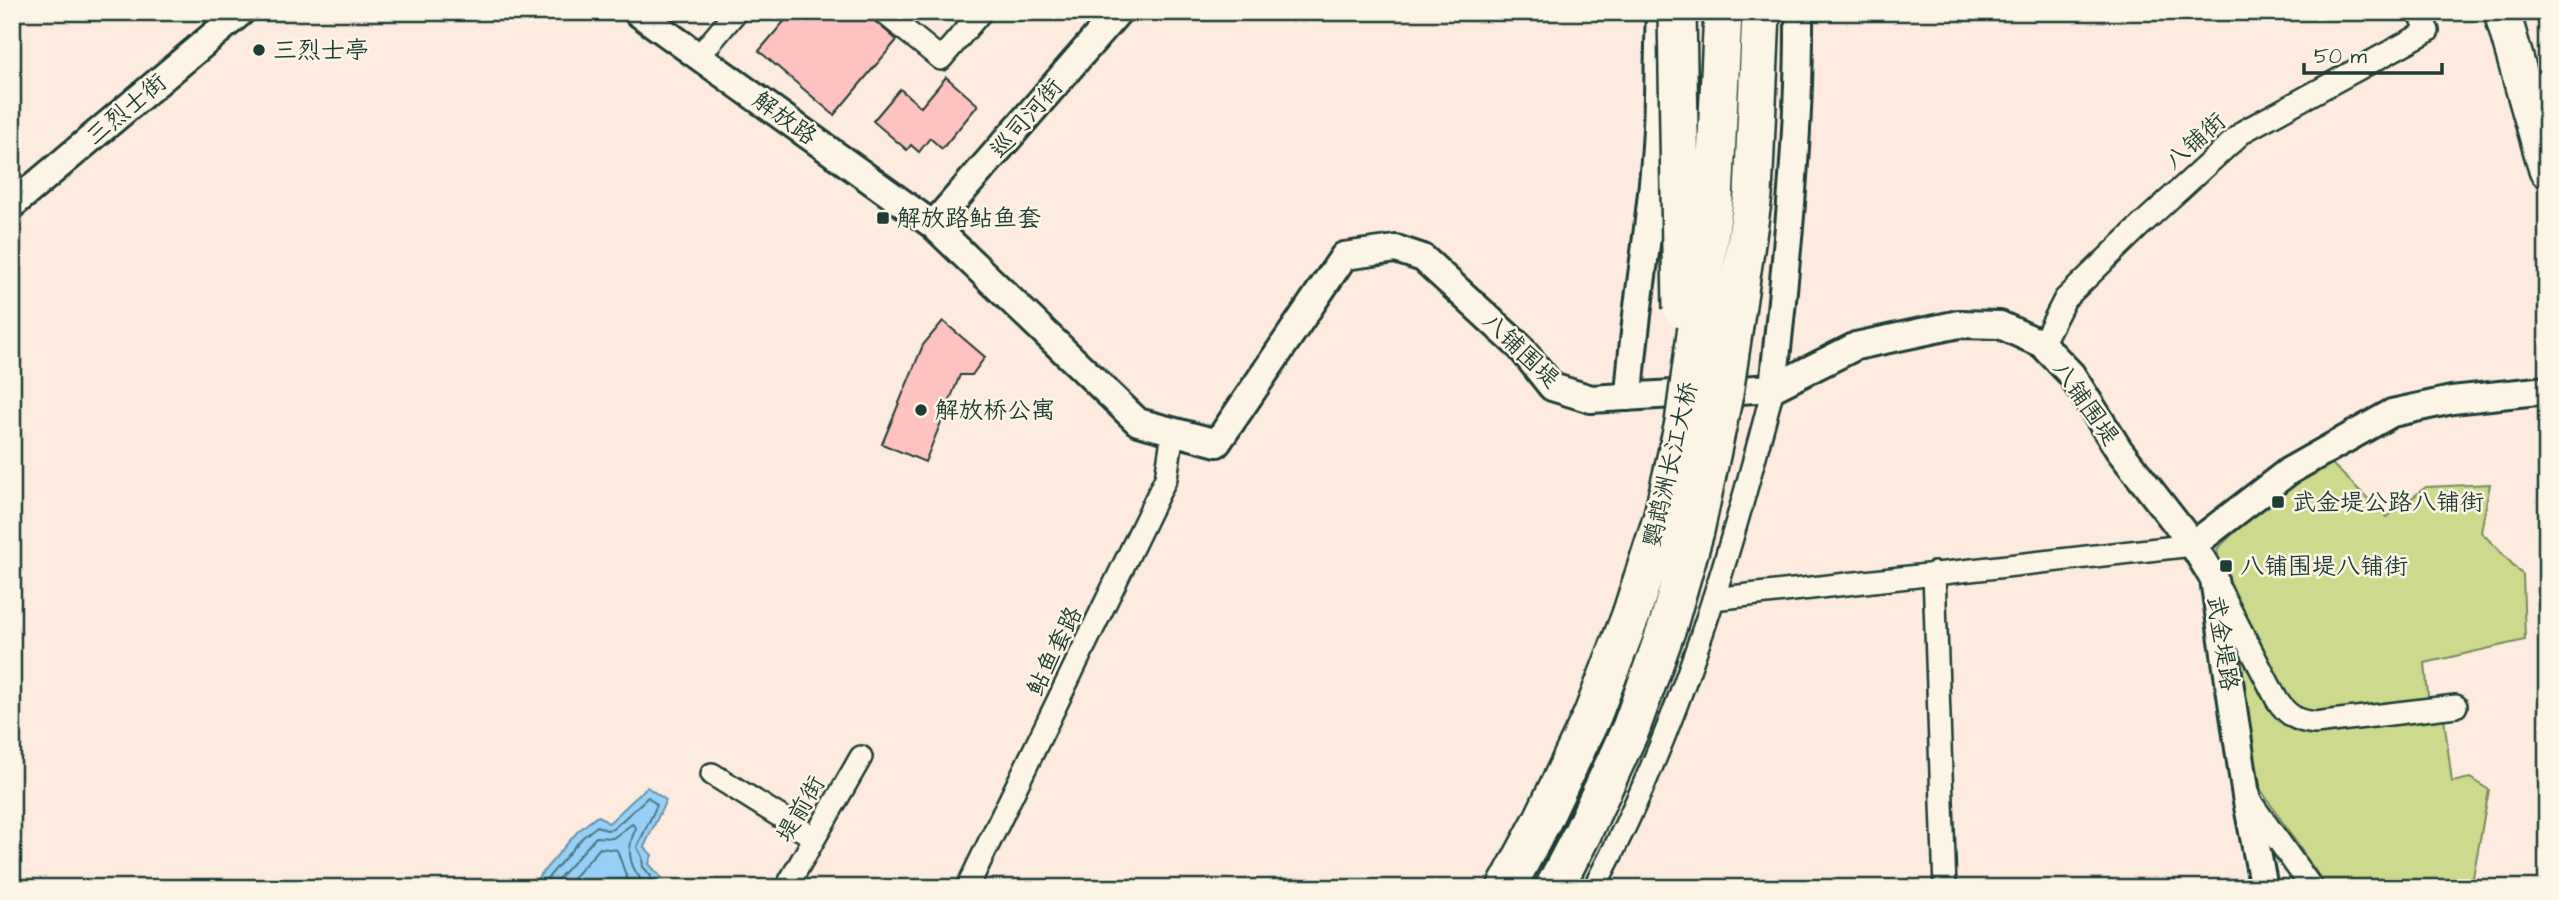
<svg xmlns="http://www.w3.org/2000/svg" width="2559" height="900" viewBox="0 0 2559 900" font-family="'Architects Daughter','LXGW WenKai TC',sans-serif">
  <rect width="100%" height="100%" fill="#fcebde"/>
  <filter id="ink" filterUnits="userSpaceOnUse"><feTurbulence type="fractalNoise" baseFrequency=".0143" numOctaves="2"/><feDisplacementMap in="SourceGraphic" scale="14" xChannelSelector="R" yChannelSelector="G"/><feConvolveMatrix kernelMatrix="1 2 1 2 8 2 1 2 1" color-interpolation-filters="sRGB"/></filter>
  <g filter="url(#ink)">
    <path fill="#cdd98c" stroke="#768b60" stroke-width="2" d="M 2328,460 L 2387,517 L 2426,487 L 2490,484 L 2481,532 L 2523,575 L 2525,640 L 2425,663 L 2430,717 L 2444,718 L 2452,782 L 2470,778 L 2489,790 L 2471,888 L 2327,888 L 2261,790 L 2217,549 L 2293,477 Z"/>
    <path fill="#97cff6" stroke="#6795a8" stroke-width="2" d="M 647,787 L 666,800 L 644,847 L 652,855 L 649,864 L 661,877 L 653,888 L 529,888 L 578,831 L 596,817 L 599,816 L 608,823 L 611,821 Z"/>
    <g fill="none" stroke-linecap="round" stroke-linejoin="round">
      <path stroke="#4f7782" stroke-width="2" d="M 539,888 L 583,837 L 597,826 L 606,830 L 613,829 L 648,797 L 657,805 L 637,847 L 642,857 L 643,867 L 651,876 L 648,888
        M 550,888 L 596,837 L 613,838 L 632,824 L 636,828 C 627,846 627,862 640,878 L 639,888
        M 564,888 L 600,848 L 617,850 L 628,881 L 628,888"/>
    </g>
    <path fill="#fec2c0" stroke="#1f3d34" stroke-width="2" d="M 792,12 L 864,12 L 897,40 L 834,115 L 759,51 Z
      M 946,77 L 978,105 L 942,149 L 930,138 L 919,152 L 911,145 L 907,150 L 873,121 L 900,89 L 921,107 Z
      M 943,321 L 985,357 L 972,375 L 960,375 L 925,462 L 882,444 L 923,345 Z"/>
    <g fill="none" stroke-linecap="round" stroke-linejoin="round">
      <g stroke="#1f3d34" stroke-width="26">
        <path id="minor" d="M 883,12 L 941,59 L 981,12
          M 699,56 L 736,12
          M 2042,344 L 2065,299 L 2141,225 L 2244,131 L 2428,31 L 2419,12
          M 1934,573 L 1945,888
          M 2220,590 L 2277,700 C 2288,716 2297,721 2315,723 L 2456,706
          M 1713,599 L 2193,545
          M 712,774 L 813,837
          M 2248,798 L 2312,888
          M 786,888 L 861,757
          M 967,888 L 1166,478 L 1173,432
          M 1594,888 C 1678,731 1729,560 1773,388"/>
      </g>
      <g stroke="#1f3d34" stroke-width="32">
        <path id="tertiary" d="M 637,12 L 933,225 L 1138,422 L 1217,443 L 1344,256 L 1396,249 L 1423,258 L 1521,348 L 1552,387 L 1591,399 L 1773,388 L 1856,346 L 1959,324 L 2000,325 L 2042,344 L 2071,374 L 2119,450 L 2193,545 L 2214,579 L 2246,796 L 2264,888
          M 12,205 L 241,12
          M 933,225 L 1118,12
          M 1773,388 C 1786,263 1800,138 1799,12
          M 1629,397 C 1634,313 1651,231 1656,146 C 1659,102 1658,57 1660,12
          M 2193,545 L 2289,471 L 2392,413 L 2452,400 L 2547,390"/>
      </g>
      <g stroke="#1f3d34" stroke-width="40">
        <path id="primary" d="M 2502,12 L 2547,170"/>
      </g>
      <g stroke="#1f3d34" stroke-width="42">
        <path id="trunk" d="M 1506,888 L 1542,821 L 1592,716 L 1631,615
          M 1554,888 L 1582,834 L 1631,728 L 1668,625"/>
      </g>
      <use href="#minor" stroke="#fcf5e5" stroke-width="21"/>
      <use href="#tertiary" stroke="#fcf5e5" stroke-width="26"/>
      <use href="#primary" stroke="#fcf5e5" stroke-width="35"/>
      <use href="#trunk" stroke="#fcf5e5" stroke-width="37"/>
      <g stroke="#1f3d34" stroke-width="42" stroke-linecap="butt">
        <path id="trunk-bridge" d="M 1677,12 L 1682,309
          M 1631,615 L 1662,519 L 1684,423 L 1714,201 L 1723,12
          M 1668,625 L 1695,531 L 1724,394 L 1753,195 L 1761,12"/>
      </g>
      <use href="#trunk-bridge" stroke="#fcf5e5" stroke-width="37"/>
    </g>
  </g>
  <g fill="#1f3d34" stroke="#fcf5e5" stroke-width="2.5">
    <circle cx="259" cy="50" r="7"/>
    <rect x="876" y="211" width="14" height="14" rx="3.5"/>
    <circle cx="921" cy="410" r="7"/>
    <rect x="2271" y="495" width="14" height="14" rx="3.5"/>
    <rect x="2219" y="559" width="14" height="14" rx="3.5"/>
  </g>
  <g text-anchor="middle" stroke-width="5" stroke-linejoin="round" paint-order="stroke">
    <g font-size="24" fill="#1f3d34" stroke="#fcf5e5" text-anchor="start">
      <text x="273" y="58">三烈士亭</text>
      <text x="897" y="226">解放路鲇鱼套</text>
      <text x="935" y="418">解放桥公寓</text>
      <text x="2292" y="510">武金堤公路八铺街</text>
      <text x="2240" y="574">八铺围堤八铺街</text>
    </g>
    <g font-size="24" fill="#1f3d34" stroke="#fcf5e5">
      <text transform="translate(126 109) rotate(-40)" y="8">三烈士街</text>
      <text transform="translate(785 118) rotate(36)" y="8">解放路</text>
      <text transform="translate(1026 118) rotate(-49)" y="8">巡司河街</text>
      <text transform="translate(2195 141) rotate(-42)" y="8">八铺街</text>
      <text transform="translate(1521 350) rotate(44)" y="8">八铺围堤</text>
      <text transform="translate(2086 403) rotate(55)" y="8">八铺围堤</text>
      <text transform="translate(1670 464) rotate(-77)" y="8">鹦鹉洲长江大桥</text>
      <text transform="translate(2223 643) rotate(81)" y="8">武金堤路</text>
      <text transform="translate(1054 651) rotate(-64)" y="8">鲇鱼套路</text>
      <text transform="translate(800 809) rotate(-60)" y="8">堤前街</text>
    </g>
  </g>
  <rect width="2559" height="900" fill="none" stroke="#fcf5e5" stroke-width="42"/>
  <rect x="21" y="21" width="2517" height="858" fill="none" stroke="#1f3d34" stroke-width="2.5" filter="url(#ink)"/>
  <path d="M2304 63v10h138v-10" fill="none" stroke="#1f3d34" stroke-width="3.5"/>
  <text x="2314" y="63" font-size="21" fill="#1f3d34" stroke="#fcf5e5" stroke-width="5" paint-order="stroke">50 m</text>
</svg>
